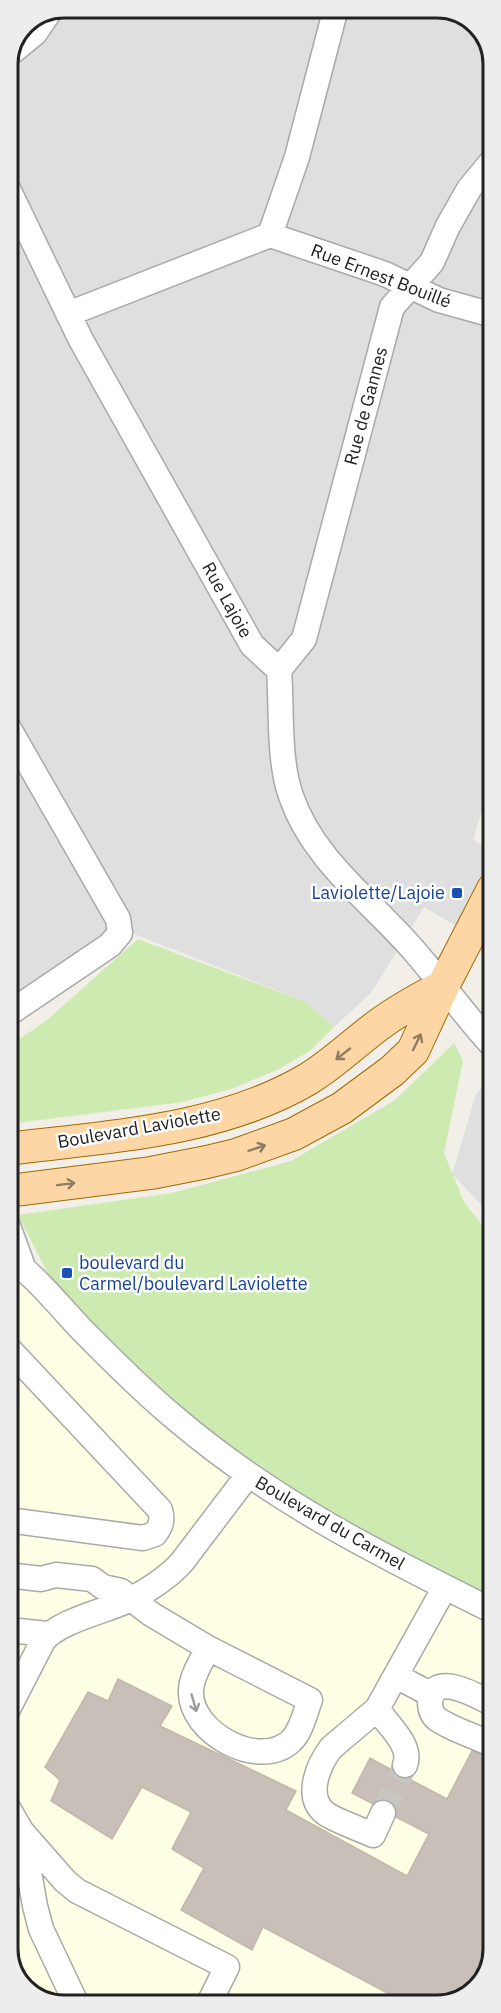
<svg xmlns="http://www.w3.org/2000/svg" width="501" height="2013" viewBox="0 0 501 2013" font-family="'IBM Plex Sans',sans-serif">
  <rect width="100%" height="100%" fill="#f2efe9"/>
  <path fill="#e0dfdf" d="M 65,8 L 444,8 L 477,24 L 492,54 L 493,773 L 473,840 L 493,851 L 493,948 L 424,907 L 371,993 L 334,1027 L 306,1002 L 124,930 L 8,1006 L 8,64 L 24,24 Z
    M 493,1074 L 493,1217 L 452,1174 L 476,1094 Z"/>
  <path fill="#ffffe5" d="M 8,1274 L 50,1307 L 176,1430 L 493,1614 L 493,1949 L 480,1986 L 447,2004 L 57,2005 L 27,1991 L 9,1959 Z"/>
  <path fill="#cdebb0" d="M 138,939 L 306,1002 L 334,1027 L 310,1051 L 277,1070 L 231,1089 L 183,1102 L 8,1124 L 8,1047 L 47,1020 Z
    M 454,1043 L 463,1061 L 444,1153 L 464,1202 L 493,1239 L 493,1600 L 272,1481 L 189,1420 L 63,1303 L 18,1215 L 172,1193 L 291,1161 L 395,1100 Z"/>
  <path fill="#c7bfb8" stroke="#c4b6ab" stroke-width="1.5" d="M 118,1679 L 172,1706 L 160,1726 L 296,1791 L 286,1810 L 407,1876 L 429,1834 L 396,1817 L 395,1805 L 389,1800 L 381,1799 L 373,1804 L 352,1793 L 370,1758 L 392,1770 L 396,1776 L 402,1779 L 409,1779 L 447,1799 L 472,1751 L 493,1759 L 494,1949 L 480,1986 L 447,2004 L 391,2005 L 395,1997 L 263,1927 L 252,1950 L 181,1910 L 204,1868 L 172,1849 L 191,1812 L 142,1787 L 112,1839 L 51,1801 L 60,1780 L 45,1767 L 88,1692 L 108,1701 Z"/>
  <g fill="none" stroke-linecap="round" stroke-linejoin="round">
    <path stroke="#c8c6c1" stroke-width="24" stroke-dasharray="24 12" stroke-linecap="butt" d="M 383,1813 L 405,1765"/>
    <g stroke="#a9a9a9" stroke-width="27">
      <path id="minor" d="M 13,51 L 35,33 L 48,14
        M 8,189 L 81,340 L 252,645 L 279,670 C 282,709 278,760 291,796 C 312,858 367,898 409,945 C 438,977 463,1014 493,1046
        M 270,235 L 385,274 L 439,300 L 493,315
        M 68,314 L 270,235 L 297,157 L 336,8
        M 279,670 L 304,639 L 392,307 L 432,262 L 448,226 L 469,189 L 493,160
        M 8,727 L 118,919 L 120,933 L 110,945 L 8,1014
        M 8,1226 L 23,1267
        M 8,1257 C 37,1277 58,1305 82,1330 C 112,1360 142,1391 175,1418 C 272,1501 380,1555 493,1611
        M 8,1348 L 160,1510 C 163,1520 161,1526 155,1534 L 143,1538 L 8,1520
        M 8,1575 L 41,1579 L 56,1575 L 92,1579 L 103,1587 L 121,1591 L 151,1614 L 208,1648 L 310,1700 C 305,1713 301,1732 291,1741 C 259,1771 189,1732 191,1691 C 191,1676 202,1661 208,1648
        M 8,1630 L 48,1634
        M 396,1676 L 432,1695
        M 493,1704 C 479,1697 432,1669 430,1702 C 430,1708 432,1715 437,1719 C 451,1729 477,1737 493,1745
        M 8,1709 L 43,1641 C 58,1621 106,1611 129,1600 C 146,1592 170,1576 182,1562 L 248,1475
        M 377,1709 L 445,1587
        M 8,1808 L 22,1832 L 35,1906 L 41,1929 L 77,2005
        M 383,1813 L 373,1835 C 362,1830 332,1819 325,1813 C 304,1796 319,1764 331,1748 L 377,1709 C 387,1724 413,1746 405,1765
        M 22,1832 L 65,1881 L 77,1891 L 227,1967 L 208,2005"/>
    </g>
    <g stroke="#a06b00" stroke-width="34">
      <path id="major" d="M 8,1149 C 109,1136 218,1132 308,1079 C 336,1062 358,1039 384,1021 C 402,1008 423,997 443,986
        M 8,1191 L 151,1173 L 207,1162 L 236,1155 L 294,1134 L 342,1108 L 392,1071 L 413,1051 L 443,986 L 493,889"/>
    </g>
    <use href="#minor" stroke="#fff" stroke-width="24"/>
    <use href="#major" stroke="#fcd6a4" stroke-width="32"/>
  </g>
  <defs><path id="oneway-shaft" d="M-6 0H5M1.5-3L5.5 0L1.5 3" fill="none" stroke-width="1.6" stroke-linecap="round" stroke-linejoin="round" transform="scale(1.5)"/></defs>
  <g stroke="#8f7c63">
    <use href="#oneway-shaft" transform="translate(417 1042) rotate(-64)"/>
    <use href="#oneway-shaft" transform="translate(343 1054) rotate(142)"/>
    <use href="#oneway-shaft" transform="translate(257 1148) rotate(-19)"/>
    <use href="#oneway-shaft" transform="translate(66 1184) rotate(-7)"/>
  </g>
  <use stroke="#9c9c9c" href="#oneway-shaft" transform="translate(194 1703) rotate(74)"/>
  <g fill="#1a4fb4" stroke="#fff" stroke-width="2">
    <rect x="451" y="887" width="12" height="12" rx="3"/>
    <rect x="61" y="1267" width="12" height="12" rx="3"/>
  </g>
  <g text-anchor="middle" stroke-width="5" stroke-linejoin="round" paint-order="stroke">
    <g font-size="18" fill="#222" stroke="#fff">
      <text transform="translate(381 276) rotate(21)" y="6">Rue Ernest Bouillé</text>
      <text transform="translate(366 406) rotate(-75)" y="6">Rue de Gannes</text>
      <text transform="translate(227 600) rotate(61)" y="6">Rue Lajoie</text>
      <text transform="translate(139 1128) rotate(-10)" y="6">Boulevard Laviolette</text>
      <text transform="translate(330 1523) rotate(30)" y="6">Boulevard du Carmel</text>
    </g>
    <g font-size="18" fill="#164399" stroke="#fff" text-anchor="end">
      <text x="445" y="899">Laviolette/Lajoie</text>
      <text x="79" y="1269" text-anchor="start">boulevard du<tspan x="79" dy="21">Carmel/boulevard Laviolette</tspan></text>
    </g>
  </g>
  <path d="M0 0H501V2013H0ZM64 18H437A46 46 0 0 1 483 64V1949A46 46 0 0 1 437 1995H64A46 46 0 0 1 18 1949V64A46 46 0 0 1 64 18Z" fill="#ededed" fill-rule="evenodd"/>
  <path fill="none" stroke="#222" stroke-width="3" d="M64 18H437A46 46 0 0 1 483 64V1949A46 46 0 0 1 437 1995H64A46 46 0 0 1 18 1949V64A46 46 0 0 1 64 18Z"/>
</svg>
